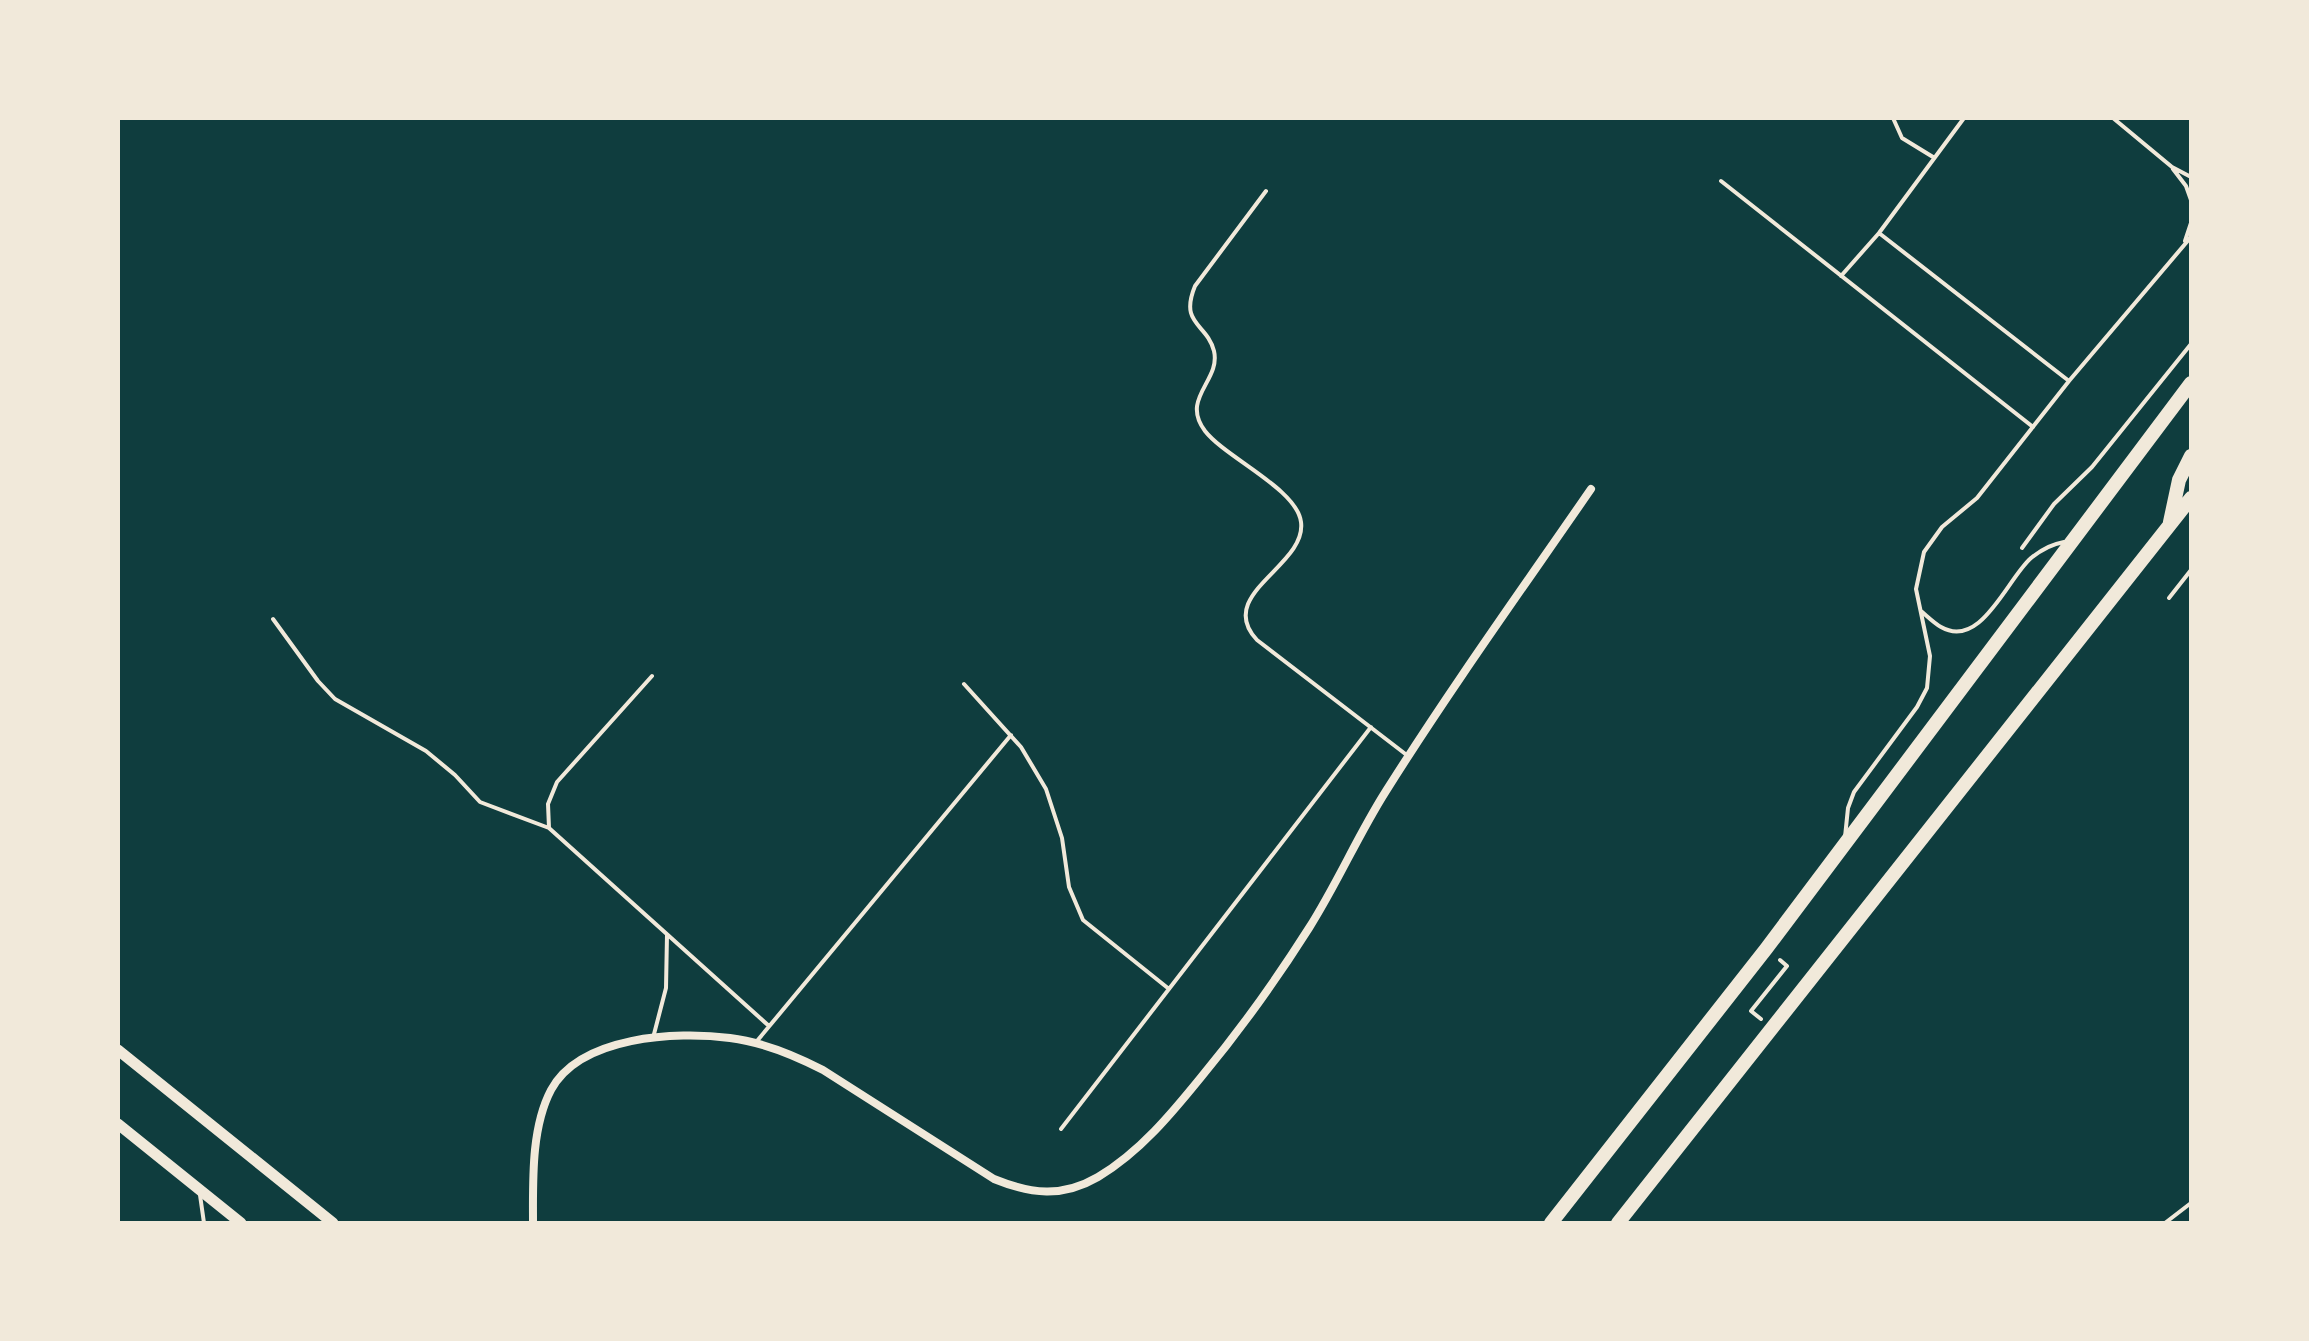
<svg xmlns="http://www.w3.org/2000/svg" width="2309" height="1341" viewBox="0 0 2309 1341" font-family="'Sofia Sans Condensed',sans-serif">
  <rect width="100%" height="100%" fill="#0f3d3e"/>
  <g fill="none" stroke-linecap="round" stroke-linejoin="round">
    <path stroke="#f1e9da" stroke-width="4" d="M 2022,548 L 2054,504 L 2092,467 L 2191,344
      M 2169,598 L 2191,570
      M 1761,1019 L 1751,1011 L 1787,966 L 1780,960"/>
    <path stroke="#f1e9da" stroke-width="4" d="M 1893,118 L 1902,138 L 1933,157
      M 2113,118 L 2172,167 L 2191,177
      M 2173,169 L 2186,186 L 2191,200
      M 1721,181 L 2033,427
      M 1266,191 L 1195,286 C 1179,325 1207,323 1214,351 C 1221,381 1180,398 1205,431 C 1226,458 1297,489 1301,522 C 1307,566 1214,594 1257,640 L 1408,756
      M 1879,233 L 2069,381
      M 2185,241 L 2191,223
      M 1841,276 L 1879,233 L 1964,118
      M 1921,611 C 1927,616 1934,623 1941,627 C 1981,650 2007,579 2031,558 C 2041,550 2052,544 2064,542
      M 273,619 L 318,681 L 335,699 L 426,751 L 455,775 L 480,802 L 549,828
      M 652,676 L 557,782 L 548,804 L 549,828 L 769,1026
      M 964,684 L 1021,747 L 1046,789 L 1062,838 L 1069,887 L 1083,920 L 1169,989
      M 1845,837 L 1848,808 L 1854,792 L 1917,707 L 1927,688 L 1930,656 L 1916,589 L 1924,552 L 1942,527 L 1977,498 L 2069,381 L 2191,237
      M 653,1038 L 666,988 L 667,935
      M 757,1041 L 1011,735
      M 1061,1129 L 1371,727
      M 200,1195 L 204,1223
      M 2165,1223 L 2191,1203"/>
    <path stroke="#f1e9da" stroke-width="8" d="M 533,1223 C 533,1181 531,1128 551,1090 C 580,1036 676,1031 730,1038 C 762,1042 794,1055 823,1070 L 994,1179 C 1031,1194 1062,1198 1098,1177 C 1140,1152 1172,1113 1202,1076 C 1241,1029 1276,980 1309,928 C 1337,884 1358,835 1386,791 C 1451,688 1522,589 1591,489"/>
    <path stroke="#f1e9da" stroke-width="11" d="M 118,1050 L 333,1223
      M 118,1124 L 241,1223"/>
    <path stroke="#f1e9da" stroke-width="14" d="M 2170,522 L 2179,480 L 2191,456
      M 1551,1223 L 1766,949 L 2191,383
      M 1618,1223 L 2191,498"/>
  </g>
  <rect width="2309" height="1341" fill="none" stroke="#f1e9da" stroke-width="240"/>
</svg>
